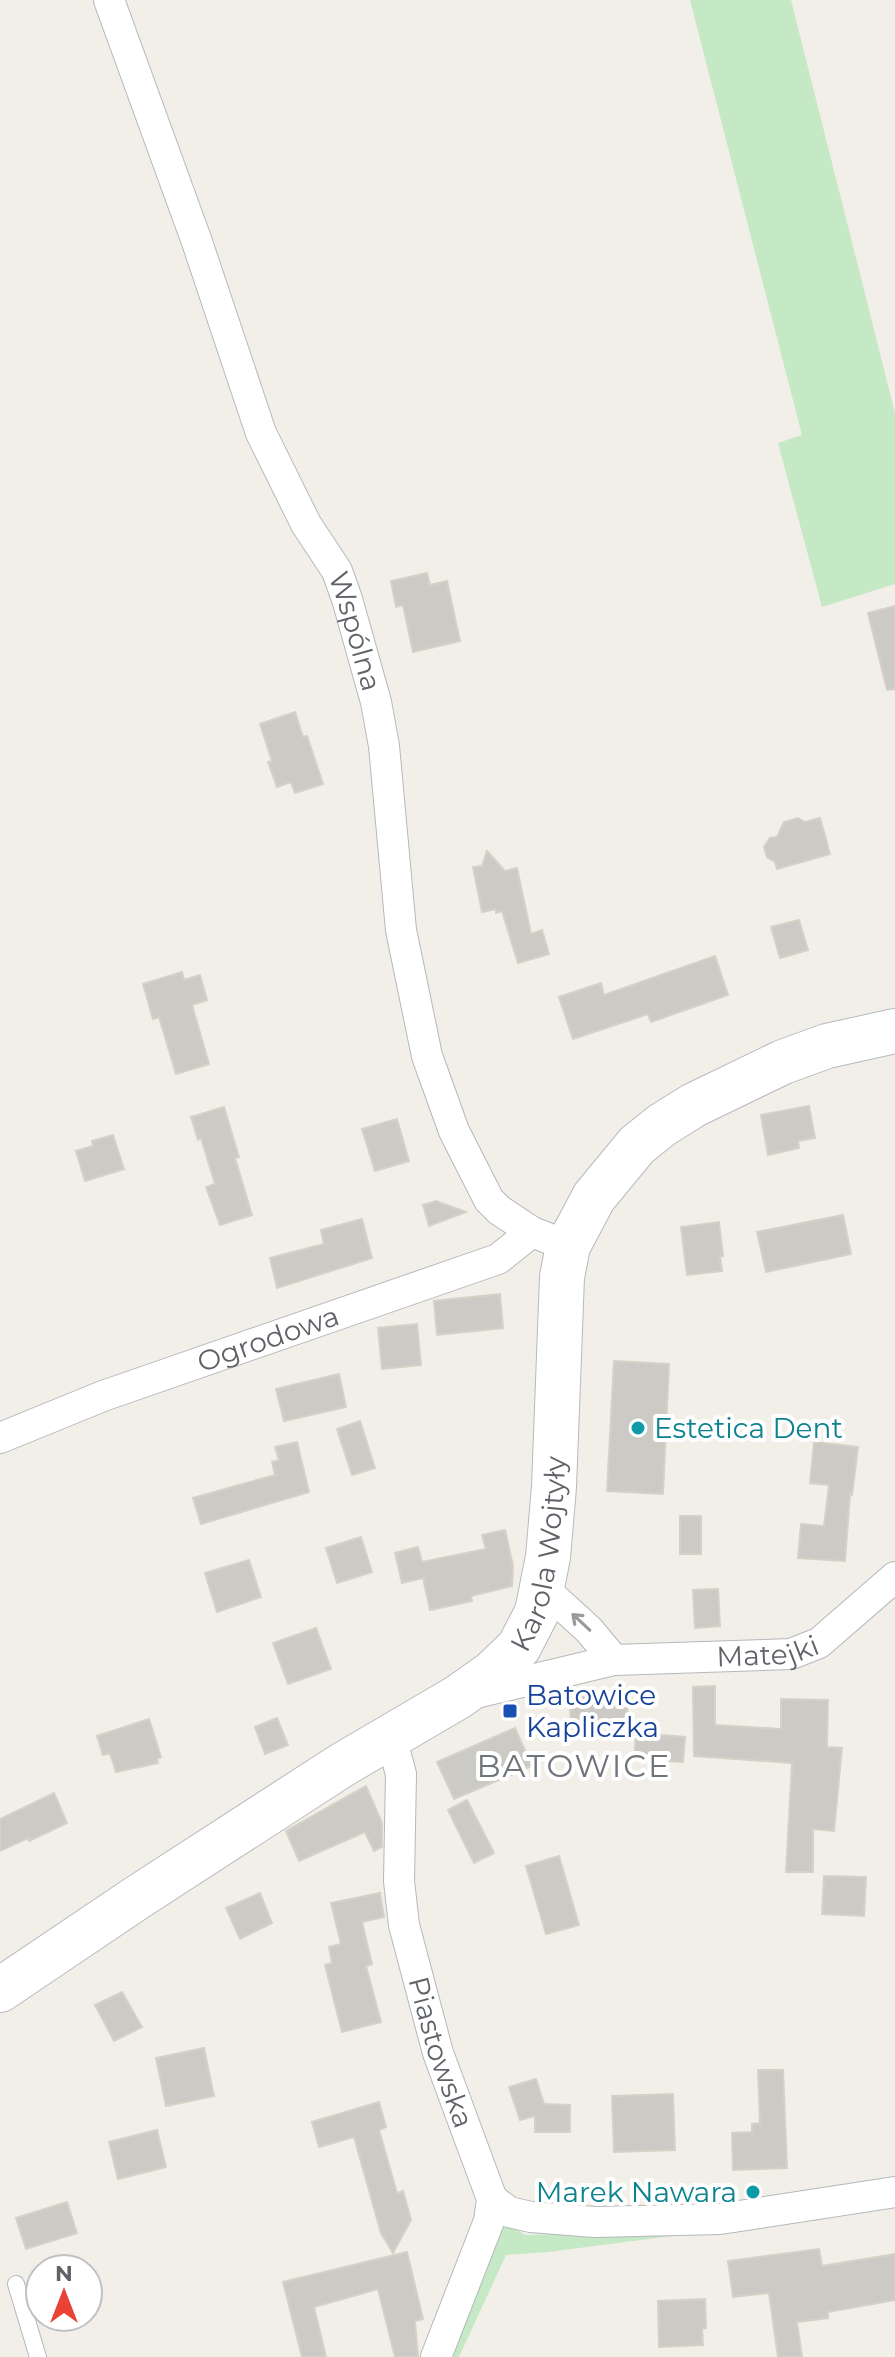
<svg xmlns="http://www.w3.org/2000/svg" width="895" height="2357" viewBox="0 0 895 2357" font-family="Montserrat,sans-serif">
  <rect width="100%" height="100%" fill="#f1efe8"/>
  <path fill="#c5e8c5" d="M 690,0 L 791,0 L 895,413 L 895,584 L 822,607 L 778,443 L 802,435 Z
    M 500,2218 L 525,2235 L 710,2231 L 548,2252 L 506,2255 L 459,2357 L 453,2357 Z"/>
  <path fill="#cccac5" stroke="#d6d1c6" stroke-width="2" d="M 427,573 L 430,585 L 447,581 L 460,641 L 413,652 L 403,605 L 396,607 L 391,581 Z
    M 895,606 L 895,689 L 887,690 L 868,613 Z
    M 295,712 L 303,737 L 307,736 L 323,784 L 295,793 L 291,782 L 277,787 L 268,762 L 272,761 L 260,724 Z
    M 798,818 L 805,822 L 820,818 L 830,854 L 777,869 L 775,862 L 767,857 L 764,847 L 770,838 L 777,837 L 784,822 Z
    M 487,851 L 505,871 L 517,868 L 531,934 L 542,930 L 549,954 L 518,963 L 502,911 L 496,913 L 496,909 L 482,912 L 473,867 L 482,866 Z
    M 799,920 L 808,950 L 780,958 L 771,927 Z
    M 715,956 L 728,995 L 651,1022 L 648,1014 L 573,1039 L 559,997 L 601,983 L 604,995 Z
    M 182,972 L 184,980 L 200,975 L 207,1000 L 192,1005 L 209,1064 L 176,1074 L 159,1017 L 153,1019 L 143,984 Z
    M 809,1106 L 815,1138 L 798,1141 L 799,1148 L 768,1155 L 761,1115 Z
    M 224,1107 L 239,1157 L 235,1158 L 252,1215 L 220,1225 L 206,1187 L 215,1184 L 201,1138 L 198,1140 L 191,1117 Z
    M 397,1119 L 409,1161 L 375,1171 L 362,1129 Z
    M 113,1135 L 124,1169 L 85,1181 L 76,1151 L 93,1146 L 92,1141 Z
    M 436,1201 L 466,1212 L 429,1226 L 423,1205 Z
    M 843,1215 L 851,1254 L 766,1272 L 757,1232 Z
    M 362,1219 L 372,1258 L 277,1288 L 270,1258 L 324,1244 L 321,1230 Z
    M 719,1222 L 723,1256 L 720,1256 L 722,1271 L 687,1275 L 681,1227 Z
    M 500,1294 L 503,1328 L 437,1335 L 434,1301 Z
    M 417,1324 L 421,1365 L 382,1369 L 378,1328 Z
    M 614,1361 L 669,1364 L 663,1494 L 607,1491 Z
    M 339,1374 L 346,1407 L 284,1421 L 276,1389 Z
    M 360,1421 L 375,1468 L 352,1475 L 337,1429 Z
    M 297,1442 L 309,1492 L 201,1524 L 193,1498 L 275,1475 L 272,1462 L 279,1460 L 275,1447 Z
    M 814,1442 L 858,1447 L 852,1495 L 850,1494 L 845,1561 L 798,1558 L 801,1524 L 824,1526 L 829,1485 L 810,1483 Z
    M 680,1516 L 701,1516 L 701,1554 L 680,1554 Z
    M 505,1530 L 513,1566 L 512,1586 L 471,1596 L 472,1601 L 430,1610 L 423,1578 L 402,1583 L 395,1553 L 418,1547 L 422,1562 L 486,1549 L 482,1535 Z
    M 361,1537 L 372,1572 L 337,1583 L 326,1548 Z
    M 249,1560 L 261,1597 L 217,1612 L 205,1573 Z
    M 718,1589 L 720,1626 L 695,1628 L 693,1590 Z
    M 316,1628 L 331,1669 L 288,1684 L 273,1643 Z
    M 715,1686 L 715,1725 L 781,1729 L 781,1699 L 828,1700 L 827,1747 L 842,1748 L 834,1831 L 813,1829 L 813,1872 L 786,1872 L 792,1763 L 694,1756 L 693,1687 Z
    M 626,1690 L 628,1718 L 571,1722 L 569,1694 Z
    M 277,1718 L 288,1745 L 265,1754 L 255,1727 Z
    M 149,1719 L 161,1757 L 157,1759 L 158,1763 L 116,1772 L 110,1753 L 103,1755 L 97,1736 Z
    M 515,1728 L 532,1766 L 454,1799 L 437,1762 Z
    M 636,1733 L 685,1737 L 683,1762 L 634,1759 Z
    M 366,1786 L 382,1823 L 382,1847 L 374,1851 L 365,1832 L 299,1861 L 286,1831 Z
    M 54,1793 L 67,1823 L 29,1841 L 28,1838 L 0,1851 L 0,1819 Z
    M 467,1800 L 494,1853 L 474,1863 L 448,1810 Z
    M 559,1856 L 579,1925 L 546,1934 L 526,1866 Z
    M 824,1876 L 866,1877 L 864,1916 L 822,1914 Z
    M 260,1893 L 272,1923 L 240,1939 L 226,1908 Z
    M 380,1893 L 384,1917 L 362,1922 L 372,1964 L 366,1966 L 381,2022 L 342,2032 L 325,1965 L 332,1963 L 329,1947 L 341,1944 L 331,1903 Z
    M 122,1992 L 142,2027 L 114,2041 L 95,2005 Z
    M 204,2048 L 214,2096 L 166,2106 L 156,2058 Z
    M 758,2070 L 783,2070 L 787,2168 L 733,2170 L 732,2133 L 752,2132 L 752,2124 L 760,2123 Z
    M 536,2079 L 544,2104 L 570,2105 L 570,2132 L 535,2132 L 535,2116 L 520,2120 L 509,2087 Z
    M 673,2094 L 675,2150 L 614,2152 L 612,2096 Z
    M 379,2102 L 386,2127 L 379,2130 L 397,2193 L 403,2191 L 411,2220 L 393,2253 L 381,2233 L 354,2137 L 319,2147 L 312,2122 Z
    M 157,2130 L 166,2167 L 118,2179 L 109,2142 Z
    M 67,2202 L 77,2233 L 26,2249 L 16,2218 Z
    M 819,2249 L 822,2266 L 895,2254 L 895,2300 L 828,2312 L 828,2318 L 797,2322 L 802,2357 L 778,2357 L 769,2293 L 733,2297 L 728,2261 Z
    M 407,2252 L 423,2319 L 415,2321 L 418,2357 L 395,2357 L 378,2289 L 314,2307 L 326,2357 L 302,2357 L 283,2282 Z
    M 705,2299 L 706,2328 L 702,2329 L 703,2345 L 659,2347 L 658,2301 Z"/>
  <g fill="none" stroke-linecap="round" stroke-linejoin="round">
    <g stroke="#b5b8bc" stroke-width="18">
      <path id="lane" d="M 16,2284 L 38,2357"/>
    </g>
    <g stroke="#b5b8bc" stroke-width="32">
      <g id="street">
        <path id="s1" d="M 109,0 L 197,242 L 261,433 L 306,524 L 337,571 L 347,599 L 376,702 L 384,746 L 401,930 L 427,1056 L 454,1131 L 489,1200 L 499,1210 L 532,1232 L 568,1246"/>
        <path id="s2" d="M 0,1438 L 103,1396 L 498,1259 L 532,1232"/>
        <path d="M 543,1588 L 589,1630 L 614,1660"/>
        <path id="s3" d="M 472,1694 L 614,1660 L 791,1654 L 819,1643 L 895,1577"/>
        <path id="s4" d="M 391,1737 L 401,1774 L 399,1881 L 404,1925 L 438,2053 L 492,2199 L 489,2221 L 436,2357"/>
        <path d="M 492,2199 L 509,2212 L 531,2217 L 595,2222 L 720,2219 L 895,2192"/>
      </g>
    </g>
    <g stroke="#b6babf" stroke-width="46">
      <g id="secondary">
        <path id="s5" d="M 0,1990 L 138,1897 L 342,1765 L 458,1697 L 492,1673 L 519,1647 L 537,1612 L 548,1557 L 554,1487 L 562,1277 L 568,1246 L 594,1197 L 637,1145 L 662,1125 L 694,1105 L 783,1062 L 827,1046 L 895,1031"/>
      </g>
    </g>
    <use href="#lane" stroke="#fff" stroke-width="16"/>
    <use href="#street" stroke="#fff" stroke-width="30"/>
    <use href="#secondary" stroke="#fff" stroke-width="44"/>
  </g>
  <defs><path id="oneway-shaft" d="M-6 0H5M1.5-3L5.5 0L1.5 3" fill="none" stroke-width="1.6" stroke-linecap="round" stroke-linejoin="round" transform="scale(2)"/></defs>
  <use stroke="#979a9d" href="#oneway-shaft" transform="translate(581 1622) rotate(-137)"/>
  <g fill="#0f9aa8" stroke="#fff" stroke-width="3">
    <circle cx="638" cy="1428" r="8"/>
    <circle cx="753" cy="2192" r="8"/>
  </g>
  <rect fill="#1a4fb4" stroke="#fff" stroke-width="3" x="502" y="1703" width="16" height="16" rx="4"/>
  <g text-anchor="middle" stroke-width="8" stroke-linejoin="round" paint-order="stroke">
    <g font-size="28" fill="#5f6368" stroke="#fff">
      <text dy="10" stroke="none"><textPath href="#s1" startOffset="680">Wspólna</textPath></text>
      <text dy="10" stroke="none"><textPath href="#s2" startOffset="286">Ogrodowa</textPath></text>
      <text dy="10" stroke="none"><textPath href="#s5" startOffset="720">Karola Wojtyły</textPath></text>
      <text dy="10" stroke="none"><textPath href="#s3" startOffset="300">Matejki</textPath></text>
      <text dy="10" stroke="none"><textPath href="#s4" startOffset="322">Piastowska</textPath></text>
    </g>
    <g font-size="28" fill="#0d838f" stroke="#fff" text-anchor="start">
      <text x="654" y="1438">Estetica Dent</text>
      <text x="737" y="2202" text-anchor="end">Marek Nawara</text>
    </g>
    <g font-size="28" fill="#164399" stroke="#fff" text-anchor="start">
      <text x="526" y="1705">Batowice<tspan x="526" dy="32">Kapliczka</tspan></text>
    </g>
    <g font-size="32" letter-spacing="2" fill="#70757a" stroke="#fff">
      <text x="574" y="1777">BATOWICE</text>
    </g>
  </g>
  <g transform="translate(64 2293)"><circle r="38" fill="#ffffff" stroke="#bfc1c3" stroke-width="2"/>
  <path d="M0-6L14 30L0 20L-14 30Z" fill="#ea4335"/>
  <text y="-12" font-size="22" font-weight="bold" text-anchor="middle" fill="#5f6368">N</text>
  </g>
</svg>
